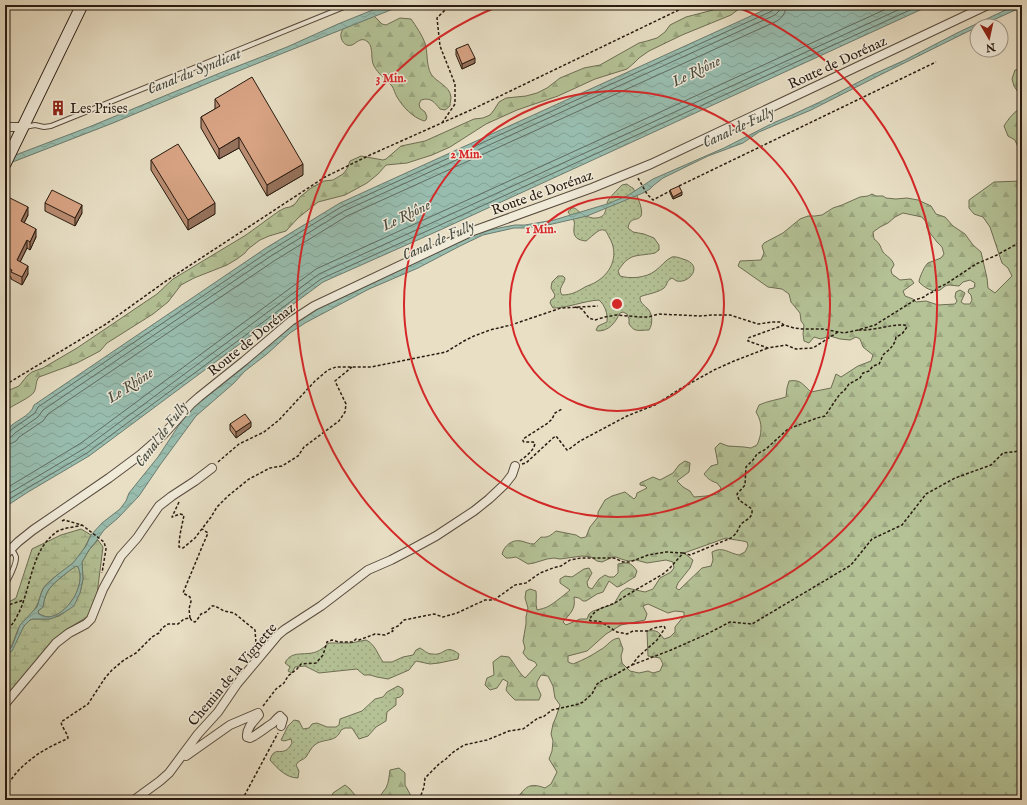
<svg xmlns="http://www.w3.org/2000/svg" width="1027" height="805" viewBox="0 0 1027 805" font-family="'IM FELL English',serif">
  <defs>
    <pattern id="grass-dots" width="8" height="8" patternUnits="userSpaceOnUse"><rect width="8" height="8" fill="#b4c296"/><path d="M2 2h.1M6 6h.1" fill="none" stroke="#9ba680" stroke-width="1.8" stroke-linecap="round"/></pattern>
    <pattern id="forest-firs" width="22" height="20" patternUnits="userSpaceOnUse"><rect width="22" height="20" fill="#b4c296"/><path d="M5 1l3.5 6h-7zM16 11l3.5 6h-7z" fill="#9ba680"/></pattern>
    <pattern id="wetland-marsh" width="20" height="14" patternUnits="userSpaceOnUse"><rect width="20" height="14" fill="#b4c296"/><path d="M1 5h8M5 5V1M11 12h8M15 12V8" fill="none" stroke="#9ba680"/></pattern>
    <pattern id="water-waves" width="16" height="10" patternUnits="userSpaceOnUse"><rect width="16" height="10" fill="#98bdaf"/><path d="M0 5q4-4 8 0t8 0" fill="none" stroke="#83a296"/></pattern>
  </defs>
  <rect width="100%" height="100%" fill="#e8dfc5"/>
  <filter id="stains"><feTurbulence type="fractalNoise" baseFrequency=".005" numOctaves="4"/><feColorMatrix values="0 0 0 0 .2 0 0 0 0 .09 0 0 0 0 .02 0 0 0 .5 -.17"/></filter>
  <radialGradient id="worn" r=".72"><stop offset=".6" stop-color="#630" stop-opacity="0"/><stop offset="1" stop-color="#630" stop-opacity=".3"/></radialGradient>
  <path fill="url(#grass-dots)" stroke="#6e6e54" d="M 627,184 C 628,185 632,188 633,188 C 636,193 644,210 641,216 C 637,222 630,216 628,228 L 633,232 L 644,234 L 654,238 L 659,245 L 659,250 L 655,253 C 636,257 630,252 618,271 L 620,276 C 630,279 646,278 655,271 C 661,267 665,260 672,257 C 675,256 680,258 683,259 C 705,265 689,284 677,281 C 676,281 674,279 672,278 C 666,281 668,284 664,288 C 659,292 649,294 642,296 L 640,297 C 640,303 643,304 647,308 C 653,313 653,324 649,330 C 639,330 635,333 629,324 L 629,319 L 627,314 L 623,312 L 620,313 C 615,323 609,331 598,331 L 596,330 L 598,326 L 607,322 C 608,314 605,305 599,300 C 583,301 568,308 553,308 L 550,303 L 551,300 L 554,298 L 555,295 L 551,288 L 552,282 L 558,276 L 563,276 L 565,278 C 565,284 557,288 562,295 C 571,295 577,292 585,287 C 589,285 593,284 596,282 C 613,272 619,253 609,237 C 607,233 606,229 601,230 C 598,230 590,238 586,241 C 577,240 573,237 574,228 C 574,225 575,224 574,221 C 573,218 570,215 568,212 C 574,203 577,211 583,215 C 586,216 593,219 596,218 C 609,217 604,206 609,199 C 613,194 618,189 622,185 Z
    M 366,640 C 375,644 378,655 383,662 L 392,662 L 403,657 L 413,655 L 416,650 L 420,648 C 424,650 427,654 432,654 C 446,656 444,643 459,654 L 458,659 L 439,663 L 430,664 L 416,661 L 409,670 L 388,679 L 377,677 L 370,675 L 364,675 L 357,669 L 319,673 L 305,666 L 295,667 L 292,673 L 288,671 L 290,667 L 285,663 C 291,650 304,656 316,652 C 321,650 325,646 329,643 L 351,643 Z
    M 398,686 L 403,689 L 403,694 L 400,697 L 396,698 L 396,705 L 387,712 L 386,721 L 376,727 L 368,736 L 359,739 L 352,728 L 345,728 L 341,730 C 336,743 325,738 316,744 C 311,747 309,753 306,757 C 302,761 300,759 296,765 L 299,771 L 298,778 C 286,778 277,768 270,760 C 275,743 283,760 292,743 L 291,739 L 284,741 L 281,740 L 288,726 L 294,720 L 299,721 L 303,729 L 309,728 L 312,724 L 317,723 L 327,727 L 336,727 L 339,725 L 340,719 L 362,711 L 375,699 L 383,697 L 387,692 Z"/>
  <path fill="url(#forest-firs)" stroke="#6e6e54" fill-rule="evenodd" d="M 723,5 L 744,5 L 731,15 L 682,35 L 649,51 L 639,58 L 634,63 L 627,69 L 595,79 L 558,96 L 517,110 L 486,124 L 450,147 L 432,155 L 407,163 L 386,165 L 378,174 L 367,183 L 345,195 L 318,202 L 298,218 L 286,231 L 269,236 L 260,240 L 248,249 L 245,253 L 237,259 L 227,265 L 194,278 L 181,285 L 168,302 L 153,314 L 107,343 L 100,351 L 77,363 L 39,377 C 35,382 37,387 34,392 C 32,397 11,406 5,411 L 5,392 L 19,386 L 27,376 L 32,372 L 43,368 L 77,348 L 157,294 L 173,279 L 246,235 L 279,211 L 285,208 L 290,207 L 295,204 L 300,197 L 311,188 L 324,181 L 333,180 L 343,174 L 347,169 L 350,161 L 361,156 L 383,160 L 386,159 L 401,146 L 425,141 L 474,119 L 483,118 L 490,115 L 494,110 L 499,102 L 506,98 L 526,96 L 537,93 L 547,88 L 560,78 L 584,68 L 600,65 L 639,43 L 647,41 L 657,38 L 665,32 L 670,25 L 686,17 L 713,10 Z
    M 366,14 L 374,16 L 382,24 L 386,25 L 400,18 L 411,19 C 416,26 422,35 425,43 C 428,53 426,65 431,74 C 436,82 450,86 451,97 C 451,99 450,103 450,106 L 445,110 L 440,109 C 434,102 431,97 421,100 L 419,104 L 420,108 L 425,112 L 427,117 L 426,120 L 424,121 C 412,117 403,107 397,97 C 395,94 394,89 392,86 C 386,79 378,74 374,66 C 370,59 374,48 368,42 C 361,36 357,43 352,45 C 346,47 342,42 341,37 C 339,27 357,15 366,14 Z
    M 1022,69 L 1022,157 L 1015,140 L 1008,136 L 1004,126 C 1009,118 1014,112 1022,107 L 1022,98 L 1014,86 L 1012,79 L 1015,70 Z
    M 1022,181 L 1022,800 L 520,800 L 518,797 C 527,785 531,783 545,788 L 551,784 L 557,772 L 549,759 L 552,751 L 553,741 L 551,734 L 553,724 L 556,717 L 560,705 L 555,698 L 553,686 L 548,676 L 541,675 L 537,682 L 537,686 L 541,695 L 539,700 L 515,700 L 509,694 L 506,690 L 508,682 L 503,679 L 497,688 L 490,690 L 485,685 L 487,678 L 494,675 L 493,662 L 501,656 L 509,657 C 515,664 518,672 525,678 L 537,665 L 535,662 L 528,659 L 523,653 L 525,648 L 523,641 L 526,624 L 526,617 L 528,608 L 525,598 L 526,591 L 530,589 L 536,591 C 537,598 535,602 537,610 C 541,609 546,608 549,606 C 553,604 568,592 570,590 L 560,583 L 560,579 L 565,576 L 572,577 L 584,569 L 589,568 L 592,573 L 587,582 L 588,587 L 592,589 L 599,579 L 605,575 L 609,577 L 614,577 L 618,573 L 618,564 C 627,562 631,562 637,571 L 635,577 C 629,580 622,586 617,587 L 609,581 L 603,592 L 597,594 L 586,601 L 583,601 L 579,598 L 574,597 C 576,610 570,613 563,622 L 566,625 L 580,619 L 587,619 L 589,614 L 593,611 L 614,604 L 621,592 L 627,588 L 645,592 L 653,589 L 660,578 L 671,572 L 674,568 L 673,562 L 666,560 L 647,563 L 636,560 L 628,561 L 621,559 L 616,557 L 613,557 L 602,562 L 597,561 L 591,557 L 582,556 L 560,559 L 554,558 L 547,559 L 534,563 L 528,564 L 516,557 L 510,558 L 506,558 L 502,554 C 504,546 512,539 521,541 C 526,542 529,544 534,544 L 541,537 C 548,538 551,535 556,531 L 576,535 L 581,538 L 586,537 L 590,527 L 598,517 L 598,512 L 605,500 L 612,496 L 625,492 L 634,499 L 636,497 L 637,493 L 647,488 L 645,486 L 640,485 L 640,483 L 653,477 L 660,480 L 673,473 L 679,465 L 685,461 L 690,463 L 689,472 L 677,481 L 683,487 L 690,491 L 694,497 L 706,496 L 718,494 L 721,488 L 717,483 C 711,481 708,479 704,474 L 711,466 L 718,464 L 715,448 L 720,443 L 728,446 L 744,447 L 751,448 L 757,445 C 762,434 763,423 756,412 L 759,405 C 767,401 777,400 786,397 L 787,388 L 789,381 C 801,379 803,385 811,392 L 831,388 L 836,374 L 841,377 L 858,366 L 871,361 L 873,355 L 863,347 L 860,339 L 856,337 L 850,340 L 840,339 L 830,336 L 821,339 L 814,337 L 809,343 L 804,341 L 803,334 L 804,325 L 801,321 L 800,313 L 791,302 L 789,294 L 782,289 L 768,287 L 738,266 L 740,261 L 761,260 L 764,253 L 762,246 L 764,243 L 783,233 L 800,219 L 808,216 L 815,216 L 822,215 L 833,208 L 842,205 L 860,197 L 868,196 L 872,194 L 876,196 L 883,196 L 886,198 L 896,199 L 907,198 L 918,200 L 931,206 L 936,214 L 945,217 L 953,226 L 965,234 L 973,245 L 981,252 L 987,278 L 988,288 L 995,293 L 1012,276 L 1008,268 L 1002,263 L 990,227 L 983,217 L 974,214 L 969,208 L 969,200 L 994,182 ZM 903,213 L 922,217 L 926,222 L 927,228 L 930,233 L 937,242 L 942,247 L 944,254 L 941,258 C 937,260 932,261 928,263 C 925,265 919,278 919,282 C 924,287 932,293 940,290 C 943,288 945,285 949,285 C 952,285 956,286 959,286 L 963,282 L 970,280 L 975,283 L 974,288 L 969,289 L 968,292 L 971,295 L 972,300 L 970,304 L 964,304 L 961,302 L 965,293 L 960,290 L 956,292 L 955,297 L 957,301 L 955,304 L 938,305 L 926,301 L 916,302 L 913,299 L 905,296 L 903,291 L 914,283 L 911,279 L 900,280 L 892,274 L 891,270 L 894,265 C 892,258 887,257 883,252 C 880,247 881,244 874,239 L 873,232 L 880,227 L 888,223 L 895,217 ZM 726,538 C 733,540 740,540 747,542 L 748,546 L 745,552 L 739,555 C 728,553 723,546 712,552 L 713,560 L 711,566 L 702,568 L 679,590 L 676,588 L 678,583 L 690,568 L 693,560 L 684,553 ZM 648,604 L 668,613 L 675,611 L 684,612 L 684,616 L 675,627 L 675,632 L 670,637 L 664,639 C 658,631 657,630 647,631 L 648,656 L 660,658 L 663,664 L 660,671 L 653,673 L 648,671 L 639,673 L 630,671 L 622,663 L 621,656 L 623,649 L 619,638 C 610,639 608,646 600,650 C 591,656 583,660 573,664 L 568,662 L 568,656 L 587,651 L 606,634 L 621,625 L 645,620 L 647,614 L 643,606 Z
    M 399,768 L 405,773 L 405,785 L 410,794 L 411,800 L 379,800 C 380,795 383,792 386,788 C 389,782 389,776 390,770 Z
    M 345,785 L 350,789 L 355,795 L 352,800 L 330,800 L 333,793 Z"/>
  <path fill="url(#wetland-marsh)" stroke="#6e6e54" d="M 81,529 L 91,535 C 86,545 81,556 73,563 C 64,572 52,577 44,587 C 40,593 40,601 36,607 C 32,615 25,619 20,626 C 14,635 15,646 5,652 L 5,604 L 16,598 L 32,549 L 61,535 Z
    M 98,540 L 103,547 L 96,602 L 87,617 L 64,631 L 5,699 L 5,655 L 8,654 L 24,626 L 30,620 L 33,619 L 49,619 L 59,616 L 65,612 L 80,593 L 83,579 L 82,562 L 89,550 Z
    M 76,566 L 78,567 C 87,584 67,617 48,617 C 45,617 42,615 39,614 L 38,611 L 43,607 C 45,591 51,585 63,576 C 67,572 72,569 76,566 Z"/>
  <path fill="url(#water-waves)" stroke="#6c7c70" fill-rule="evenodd" d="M 385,5 L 403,5 L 211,82 L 113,123 L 5,165 L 5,159 L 89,127 L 220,73 L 287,47 L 338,24 Z
    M 775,5 L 931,5 L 440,230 L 323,282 L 89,456 L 28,492 L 5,507 L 5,432 C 12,421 31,417 34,405 L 266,248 L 340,203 Z
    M 1016,5 L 1022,5 L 1022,7 L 980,26 L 977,26 L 977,27 L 882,74 L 811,110 L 759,132 L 743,143 L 708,156 L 663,178 L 654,185 L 650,189 L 643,193 L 587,216 L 548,225 L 525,228 L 514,228 L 483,235 L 460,246 L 418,268 L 369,289 L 305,323 L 290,333 L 267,354 L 245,371 L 234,383 L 196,416 L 160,465 L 139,496 L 118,518 L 104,530 L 97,540 L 89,550 L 82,562 L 83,579 L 80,593 L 74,606 L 65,612 L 53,618 L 49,619 L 33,619 L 30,620 L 24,626 L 12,651 L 5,655 L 5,652 L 11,648 L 13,644 L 20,625 L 37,607 L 41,594 L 44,587 L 57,575 L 73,563 L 86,546 L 91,535 L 102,523 L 120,509 L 126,501 L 129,493 L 158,457 L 179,425 L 195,405 L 299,319 L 318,308 L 473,235 L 490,230 L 504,227 L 515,225 L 525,225 L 554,220 L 607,204 L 627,196 L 653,179 L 724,148 L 773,123 L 792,115 L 824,100 L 874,74 L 905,60 L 957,33 ZM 76,566 L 78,567 C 87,584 67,616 48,617 C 45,617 42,615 39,614 L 38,611 L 43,607 C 45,591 51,585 63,576 C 67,572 72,569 76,566 Z"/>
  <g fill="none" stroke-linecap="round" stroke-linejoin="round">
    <path stroke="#606c60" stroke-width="1" d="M 5,433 L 9,433 L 11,430 L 35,413 L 38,407 L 268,252 L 341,207 L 772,11 L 775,8 L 775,5
      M 5,438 L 11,437 L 15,433 L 38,417 L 43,410 L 271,256 L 344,211 L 775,15 L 779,11 L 780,5
      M 5,444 L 10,444 L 16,441 L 19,437 L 43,421 L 48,414 L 274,261 L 347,216 L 777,21 C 783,17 786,12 786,5
      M 5,489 L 81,443 L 316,269 L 895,5
      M 5,496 L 85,448 L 319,274 L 436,221 L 909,5
      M 5,502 L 26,489 L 87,453 L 321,279 L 438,226 L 921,5"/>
    <g stroke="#594c3e" stroke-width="6">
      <path id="service" d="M 25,127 L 35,125 L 44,127 L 51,126 L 349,5
        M 5,586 C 8,579 17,565 16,557 C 15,554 13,551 11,548"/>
    </g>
    <g stroke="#594c3e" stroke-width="10">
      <path id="minor" d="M 5,128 L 8,127 L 23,127
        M 5,555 L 18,542 L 33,530 L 109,478 L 140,455 L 164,434 L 191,404 L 199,397 L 244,361 L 291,321 L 314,306 L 473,231 L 592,188 L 651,164 L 988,5
        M 5,704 L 56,643 L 69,633 L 86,624 L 91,619 L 103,589 L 121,556 L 137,538 L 159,506 L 172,496 L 195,481 L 212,468
        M 186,756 L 230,725 L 258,713 L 259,715 C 254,721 246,728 247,737 L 250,738 C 254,737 268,726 273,723 C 276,720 277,718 280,716 L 283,719 L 281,726
        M 134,800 L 160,781 L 169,773 L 198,734 L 218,712 L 237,684 L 278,635 L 284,630 L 321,606 L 368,570 L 391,560 L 414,548 L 436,536 L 474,511 L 489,499 L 505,484 L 512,475 L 515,466"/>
    </g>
    <g stroke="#291b11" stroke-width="13">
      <path id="secondary" d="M 5,164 L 82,5"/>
    </g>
    <path stroke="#291b11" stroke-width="1.5" stroke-dasharray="3 2" stroke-linecap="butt" d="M 442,123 L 455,104 L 455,84 L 440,46 L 437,18 L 450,5
      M 638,178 L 647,194 L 653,200 L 670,191
      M 5,183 L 9,174
      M 679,186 L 936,62
      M 575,307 L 582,309 L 589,318 L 595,320 L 605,317 L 616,315 L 640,317 L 648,317 L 659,314 L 700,316 L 712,315 L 730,315 L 758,324 L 772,322 L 780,322 L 784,325 L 794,328 L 802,329 L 823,329 L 844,333 L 858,330 L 875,325 L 915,300 L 924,297 L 928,294 L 935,291 L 937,288 L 946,284 L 976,264 L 997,255 L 1022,241
      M 784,325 L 748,338 L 748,341 L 768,348 L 786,345 L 796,349 L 813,348 L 838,332
      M 5,385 L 106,324 L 166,281 L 325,177 L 370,155 L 473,109 L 689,5
      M 520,461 C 526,456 534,451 535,443 L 533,442 L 524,442 L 523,441 L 523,439 L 548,423 L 552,419 L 555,413 L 562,409
      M 218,462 L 239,444 L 264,432 L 279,420 L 315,381 L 328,370 L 336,367 L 371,367 L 446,352 L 464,341 L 474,336 L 490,330 L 511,325 L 561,308 L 598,306
      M 522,464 L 526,463 L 553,438 L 556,436 L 567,450 L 568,450 L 580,441 L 627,416 L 655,405 L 680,389 L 714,370 L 734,361 L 768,348
      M 179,502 L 172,517 L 180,514 L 184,515 C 182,526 179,536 179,547 L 183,548 L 195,538 L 211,517 L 217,507 L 228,496 L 249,479 L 270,468 L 282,466 L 298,456 L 304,447 L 339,421 L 345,412 L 346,404 L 335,381 L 352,367
      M 62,521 L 64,520 L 82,525 L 104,542 L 106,549 L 102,573
      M 5,606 L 24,600
      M 190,618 L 189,609 L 191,601 L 190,597 L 183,593 L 202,547 L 208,533 L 202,529
      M 5,633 C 9,628 13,624 16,618 C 32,591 29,550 58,531 C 63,528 76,527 82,525
      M 632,665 L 671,650 L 705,635 L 730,622 L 752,624 L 851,565 L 872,539 L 902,525 L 926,494 L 955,478 L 991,465 L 1003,453 L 1020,451 L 1022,449
      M 263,706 L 276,689 L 284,683 L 288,676 L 297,669 L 301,664 L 316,663 L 323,655 L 327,642 L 332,640 L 339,642 L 353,642 L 356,639 L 359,640 L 375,634 L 385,635 L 393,631 L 391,629 L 398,626 L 404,620 L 434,614 L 443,617 L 457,613 L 485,600 L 494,600 L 515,585 L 526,583 L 540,573 L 553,568 L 561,566 L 570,560 L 581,558 L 614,558 L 623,562 L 630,562 L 648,555 L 666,552 L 683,553
      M 5,787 C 11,781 15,773 21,768 C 34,755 50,746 67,739 L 68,738 C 67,732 62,728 61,722 L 88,704 L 105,678 L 112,670 L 124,660 L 136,653 L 152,637 L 159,633 L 162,628 L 168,624 L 178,624 L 184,619 L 190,618 L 192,621 L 195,622 L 197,620 L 201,614 L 206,612 L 212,606 L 215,606 L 224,611 L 234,613 L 255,630 L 256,643 L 249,652 L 248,657
      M 242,800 L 278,733
      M 420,800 L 421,798 L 421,795 L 424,787 L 425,778 L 439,764 L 446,759 L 452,753 L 464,745 L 487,740 L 509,731 L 523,729 L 538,718 L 543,717 L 552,710 L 579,704 L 583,702 L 592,694 L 597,684 L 603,680 L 613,676 L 632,665 L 638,657 L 657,640 L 665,628 L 664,626 L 654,628 L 647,631 L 633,631 L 627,634 L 617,632 L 601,622 L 596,621 L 591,621 L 589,620 C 591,618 591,616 593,614 C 600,606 614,606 622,598 L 663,574 L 669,569 L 683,553 L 690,555 L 731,538 C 732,537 735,535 736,533 C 738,531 739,527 741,524 C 747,519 753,518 752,509 L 739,500 L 737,494 L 745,485 L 746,467 L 753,460 L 757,454 L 766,449 L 788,429 L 817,418 L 825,416 L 837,398 L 841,393 L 844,391 L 849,384 L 860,378 L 863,373 L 869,371 L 873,366 L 879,364 C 881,361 882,356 884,354 C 890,349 895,345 896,337 L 902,334 L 907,327 L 905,325 C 890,324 875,331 858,330"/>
    <use href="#service" stroke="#f0ead9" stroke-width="4"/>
    <use href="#minor" stroke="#f0ead9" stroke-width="8"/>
    <use href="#secondary" stroke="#f0ead9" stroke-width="11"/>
  </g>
  <path fill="#b98c71" stroke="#291b11" d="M 456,49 L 475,63 L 462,69 L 456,55 Z
    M 215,99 L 303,175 L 267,196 L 239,148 L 219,159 L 201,128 L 201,117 L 215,109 Z
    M 151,160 L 215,214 L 188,230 L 151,170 Z
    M 670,190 L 682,195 L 673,199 L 670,193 Z
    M 45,203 L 82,213 L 75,226 L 45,211 Z
    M 5,207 L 28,215 L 24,223 L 36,237 L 30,250 L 27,248 L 20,262 L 28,274 L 22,285 L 11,279 L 11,277 L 5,274 Z
    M 230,424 L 251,427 L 236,438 L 230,430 Z"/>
  <path fill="#96725c" stroke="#291b11" d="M 475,58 L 475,63 L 462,69 L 462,64 Z
    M 239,137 L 239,148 L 219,159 L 219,149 Z
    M 303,164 L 303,175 L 267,196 L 267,185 Z
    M 682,192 L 682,195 L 673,199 L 673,197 Z
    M 215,203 L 215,214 L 188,230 L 188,220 Z
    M 82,205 L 82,213 L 75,226 L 75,218 Z
    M 28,207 L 28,215 L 21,229 L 21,221 Z
    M 36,229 L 36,237 L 30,250 L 30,242 Z
    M 27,240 L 27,248 L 17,268 L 17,260 Z
    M 28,266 L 28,274 L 22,285 L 22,277 Z
    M 251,422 L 251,427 L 236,438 L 236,432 Z"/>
  <path fill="#d7a383" stroke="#291b11" d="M 468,44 L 475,58 L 462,64 L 456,49 Z
    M 252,77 L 303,164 L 267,185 L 239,137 L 219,149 L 201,117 L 220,106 L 215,99 Z
    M 178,144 L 215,203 L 188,220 L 151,160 Z
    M 679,186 L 682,192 L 673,197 L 670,190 Z
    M 52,190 L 82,205 L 75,218 L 45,203 Z
    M 10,198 L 28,207 L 21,221 L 36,229 L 30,242 L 27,240 L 17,260 L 28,266 L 22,277 L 11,272 L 12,270 L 5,266 L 5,207 Z
    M 245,414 L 251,422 L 236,432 L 230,424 Z"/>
  <g fill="none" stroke="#d62828" stroke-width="2">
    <circle cx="617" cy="304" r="107"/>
    <circle cx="617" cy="304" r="213"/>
    <path d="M732 5A320 320 0 1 1 502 5"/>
  </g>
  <defs>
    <g id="building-bare" transform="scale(1.2)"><path d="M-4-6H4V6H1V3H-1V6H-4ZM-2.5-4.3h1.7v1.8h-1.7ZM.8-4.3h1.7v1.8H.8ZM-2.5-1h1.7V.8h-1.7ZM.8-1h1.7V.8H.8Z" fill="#8f2418" stroke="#f0ead9" stroke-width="2.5" paint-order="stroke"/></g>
  </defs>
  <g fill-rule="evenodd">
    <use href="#building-bare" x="58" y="108"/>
  </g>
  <g text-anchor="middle" stroke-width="3" stroke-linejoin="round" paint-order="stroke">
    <g font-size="14" fill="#291b11" stroke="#f0ead9">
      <text transform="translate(837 62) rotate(-25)" y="5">Route de Dorénaz</text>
      <text transform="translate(542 192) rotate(-20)" y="5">Route de Dorénaz</text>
      <text transform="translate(251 339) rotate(-39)" y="5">Route de Dorénaz</text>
      <text transform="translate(232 674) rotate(-50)" y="5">Chemin de la Vignette</text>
    </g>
    <g font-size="14" fill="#291b11" stroke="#f0ead9" text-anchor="start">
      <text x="70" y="113">Les Prises</text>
    </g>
    <g font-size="15" font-style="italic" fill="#4a4c40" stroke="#f0ead9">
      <text transform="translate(194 71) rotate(-22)" y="5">Canal du Syndicat</text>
      <text transform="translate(696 71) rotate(-26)" y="5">Le Rhône</text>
      <text transform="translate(738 127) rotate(-25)" y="5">Canal de Fully</text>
      <text transform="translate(406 215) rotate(-26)" y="5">Le Rhône</text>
      <text transform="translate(438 240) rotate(-24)" y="5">Canal de Fully</text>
      <text transform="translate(130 385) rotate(-33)" y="5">Le Rhône</text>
      <text transform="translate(161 434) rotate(-53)" y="5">Canal de Fully</text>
    </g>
  </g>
  <circle cx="617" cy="304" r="6" fill="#d62828" stroke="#f0ead9" stroke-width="2"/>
  <g font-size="12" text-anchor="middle" font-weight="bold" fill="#d62828" stroke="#f0ead9" stroke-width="3" stroke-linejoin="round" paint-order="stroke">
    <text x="391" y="82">3 Min.</text>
    <text x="466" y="158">2 Min.</text>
    <text x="541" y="233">1 Min.</text>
  </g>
  <rect width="1027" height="805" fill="none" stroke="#e8dfc5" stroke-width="20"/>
  <rect x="6" y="6" width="1015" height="793" fill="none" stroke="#291b11" stroke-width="2"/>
  <rect x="10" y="10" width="1007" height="785" fill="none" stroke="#291b11"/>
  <g transform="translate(989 38) rotate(171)"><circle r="19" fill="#f0ead9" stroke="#a09789"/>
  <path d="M0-3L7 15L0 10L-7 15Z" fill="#8f2418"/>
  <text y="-6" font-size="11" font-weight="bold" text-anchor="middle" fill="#291b11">N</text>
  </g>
  <rect width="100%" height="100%" filter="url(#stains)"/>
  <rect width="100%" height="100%" fill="url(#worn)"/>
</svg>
